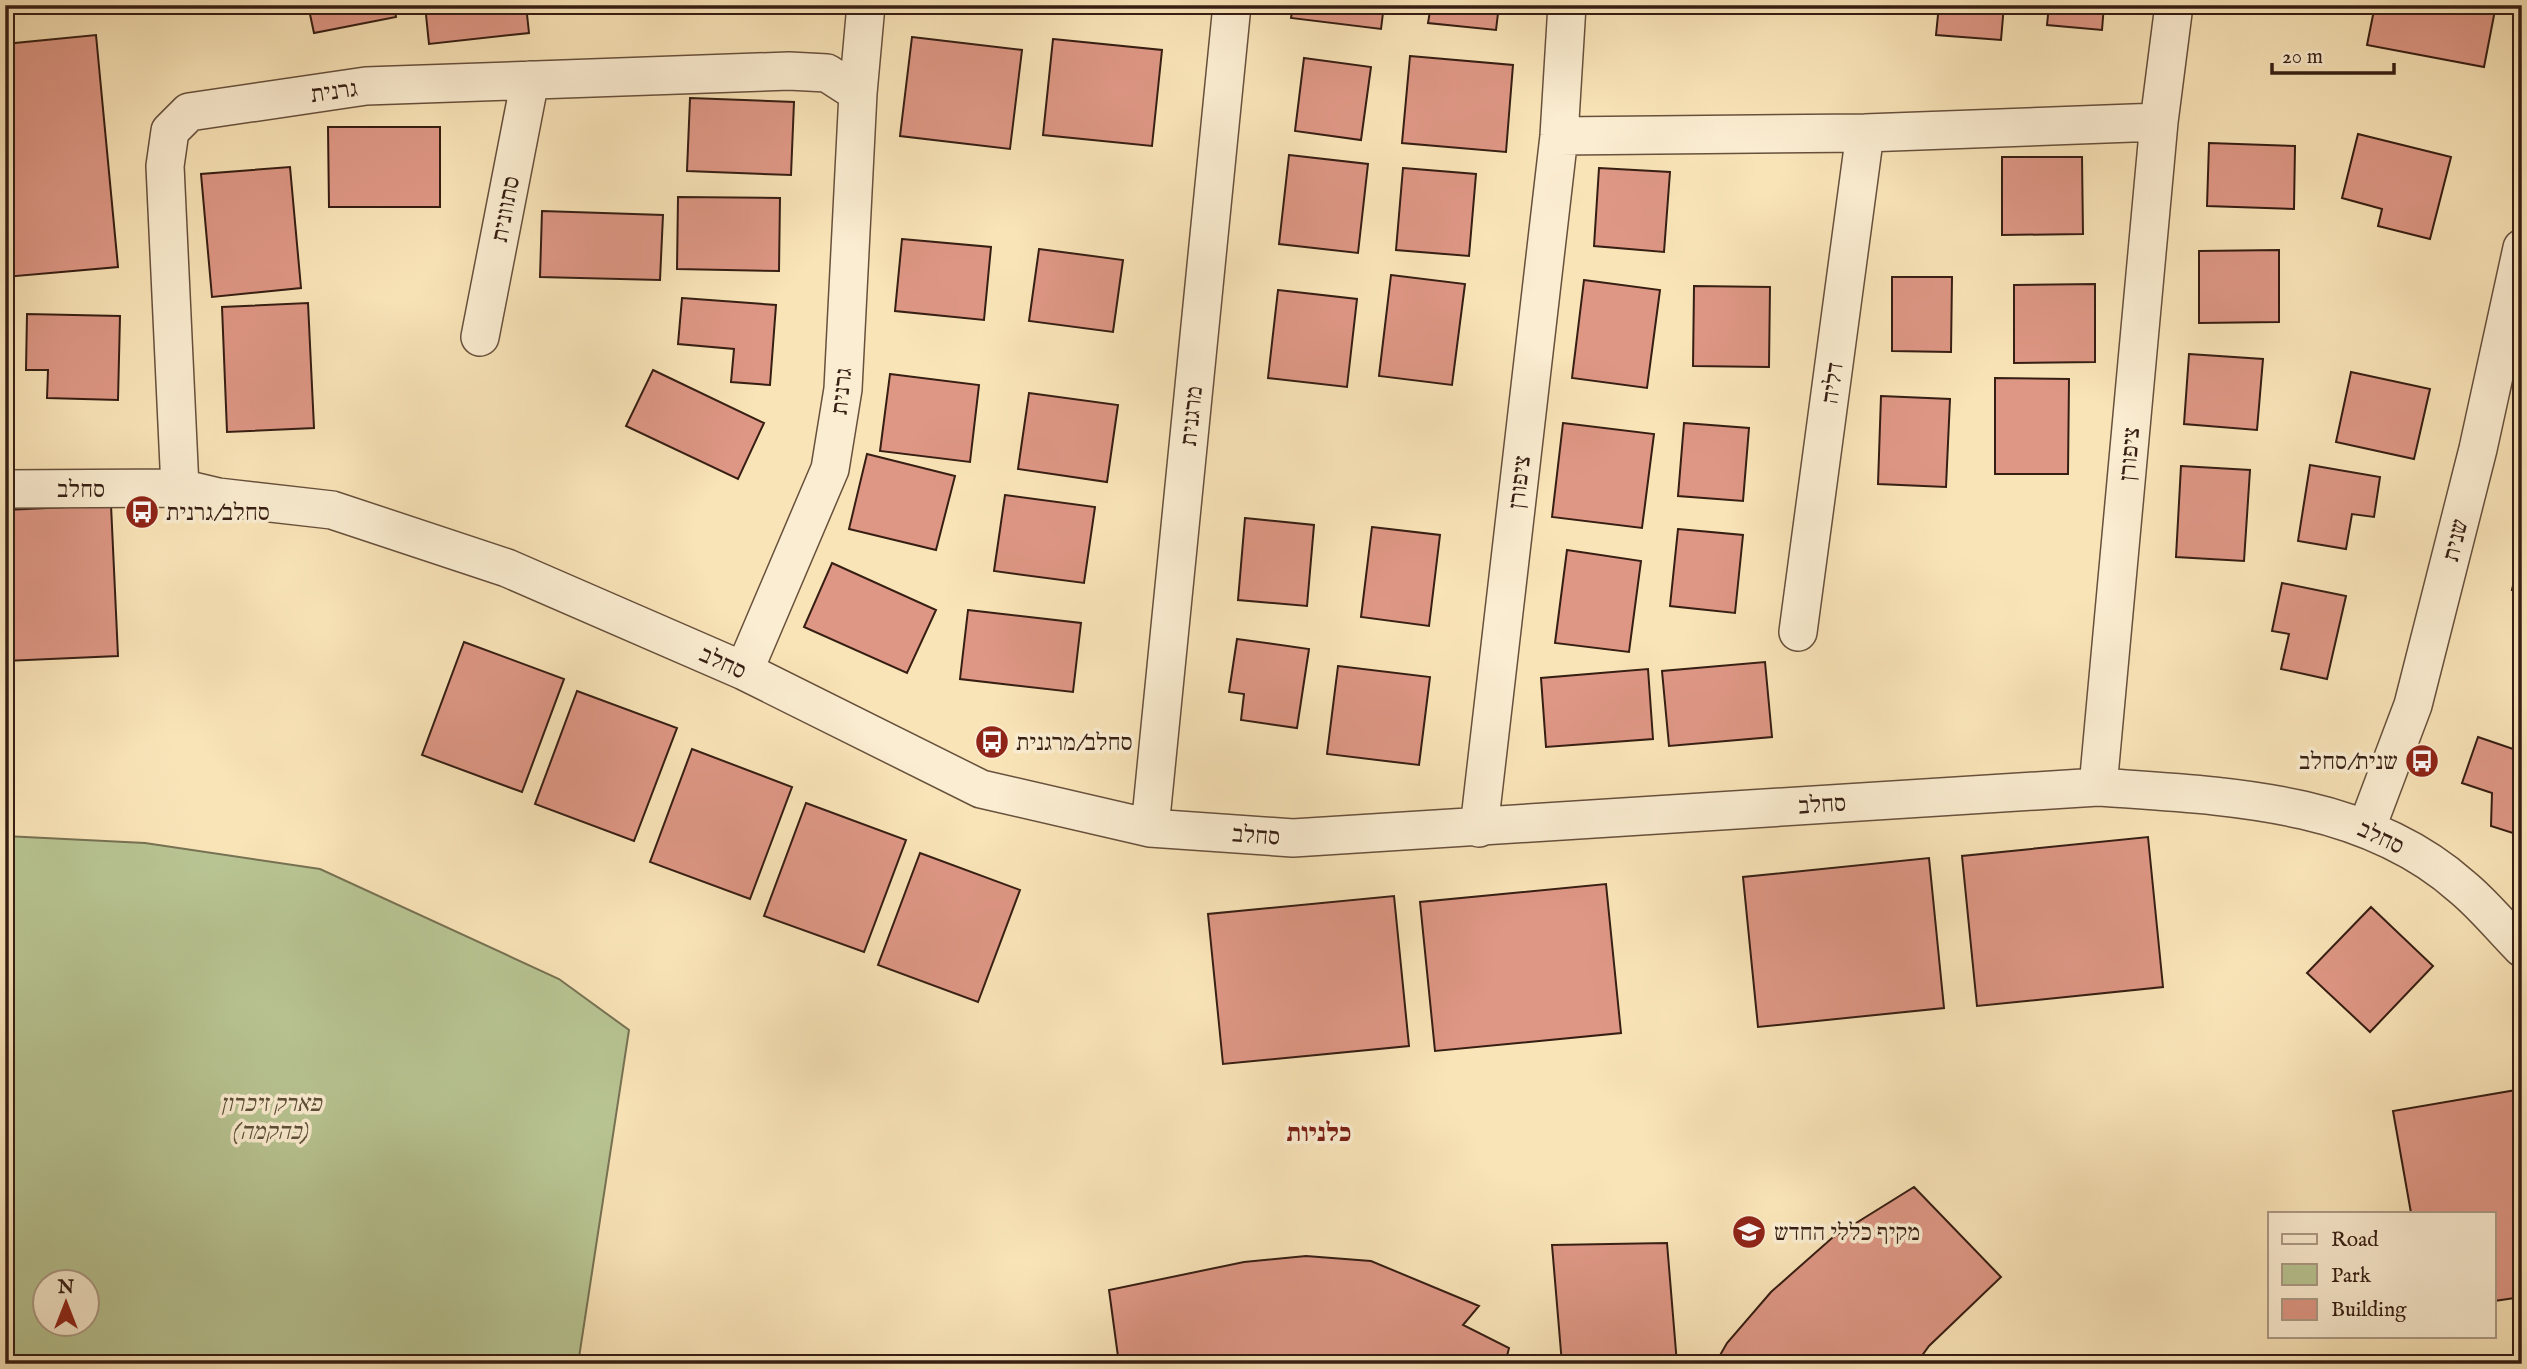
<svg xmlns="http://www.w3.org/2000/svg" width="2527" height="1369" viewBox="0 0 2527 1369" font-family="'IM FELL English','Frank Ruhl Libre',serif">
  <rect width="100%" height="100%" fill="#f9e4b8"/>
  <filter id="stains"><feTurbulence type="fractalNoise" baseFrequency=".00286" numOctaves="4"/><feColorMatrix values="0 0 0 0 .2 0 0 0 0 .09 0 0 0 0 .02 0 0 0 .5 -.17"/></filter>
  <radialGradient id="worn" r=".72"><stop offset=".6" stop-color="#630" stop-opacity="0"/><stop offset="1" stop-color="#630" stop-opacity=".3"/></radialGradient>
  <path fill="#b8c593" stroke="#777253" stroke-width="2" fill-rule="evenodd" d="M 5,836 L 145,843 L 320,869 L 559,979 L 629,1030 L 578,1364 L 5,1364 ZM 46,1282 L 88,1282 L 88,1324 L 46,1324 Z"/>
  <path fill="#de9785" stroke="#361e13" stroke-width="2" d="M 308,5 L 394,5 L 396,17 L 314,33 Z
    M 425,5 L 526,5 L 529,33 L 429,44 Z
    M 1293,5 L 1384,5 L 1381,29 L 1291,18 Z
    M 1431,5 L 1499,5 L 1496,30 L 1428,23 Z
    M 1939,5 L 2004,5 L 2001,40 L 1936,35 Z
    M 2049,5 L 2104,5 L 2102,30 L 2047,25 Z
    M 2375,5 L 2496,5 L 2484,67 L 2367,45 Z
    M 96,35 L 118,267 L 5,277 L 5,44 Z
    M 912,37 L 1022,50 L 1010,149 L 900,136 Z
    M 1053,39 L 1162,50 L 1152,146 L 1043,135 Z
    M 1410,56 L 1513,65 L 1506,152 L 1402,143 Z
    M 1304,58 L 1371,67 L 1361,140 L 1295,131 Z
    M 690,98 L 794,102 L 791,175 L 687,171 Z
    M 328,127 L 440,127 L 440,207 L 329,207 Z
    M 2358,134 L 2451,157 L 2430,239 L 2378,226 L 2382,209 L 2342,198 Z
    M 2209,143 L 2295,146 L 2294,209 L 2207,206 Z
    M 1289,155 L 1368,164 L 1358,253 L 1279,244 Z
    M 2002,157 L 2082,157 L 2083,234 L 2002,235 Z
    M 290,167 L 301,288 L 212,297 L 201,174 Z
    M 1403,168 L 1476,174 L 1469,256 L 1396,250 Z
    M 1599,168 L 1670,172 L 1664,252 L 1594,246 Z
    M 678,197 L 780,198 L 779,271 L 677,269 Z
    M 542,211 L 663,215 L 660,280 L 540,277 Z
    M 902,239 L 991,247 L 984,320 L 895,311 Z
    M 1039,249 L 1123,260 L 1113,332 L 1029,321 Z
    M 2279,250 L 2279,322 L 2199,323 L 2199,251 Z
    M 1391,275 L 1465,284 L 1452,385 L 1379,376 Z
    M 1892,277 L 1952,277 L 1951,352 L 1892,351 Z
    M 1584,280 L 1660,290 L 1647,388 L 1572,378 Z
    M 2095,284 L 2095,362 L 2014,363 L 2014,285 Z
    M 1694,286 L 1770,287 L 1769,367 L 1693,366 Z
    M 1278,290 L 1357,299 L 1347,387 L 1268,378 Z
    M 682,298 L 776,305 L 770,385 L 731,382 L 734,349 L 678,344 Z
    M 308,303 L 314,428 L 227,432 L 222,307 Z
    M 27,314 L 120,316 L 118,400 L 47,398 L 48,370 L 26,370 Z
    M 2189,354 L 2263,359 L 2257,430 L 2184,424 Z
    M 653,370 L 764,423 L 738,479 L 626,426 Z
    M 2351,372 L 2430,389 L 2414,459 L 2336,442 Z
    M 890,374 L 979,385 L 970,462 L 880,451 Z
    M 1995,378 L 2069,379 L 2068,474 L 1995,474 Z
    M 1029,393 L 1118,405 L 1107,482 L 1018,469 Z
    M 1881,396 L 1950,399 L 1946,487 L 1878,484 Z
    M 1563,423 L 1654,434 L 1642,528 L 1552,517 Z
    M 1684,423 L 1749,428 L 1743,501 L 1678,496 Z
    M 867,454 L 955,476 L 936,550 L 849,529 Z
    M 2310,465 L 2380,477 L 2374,517 L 2352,514 L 2346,549 L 2298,541 Z
    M 2181,466 L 2250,470 L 2244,561 L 2176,557 Z
    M 1005,495 L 1095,507 L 1084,583 L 994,571 Z
    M 111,505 L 118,656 L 5,661 L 5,510 Z
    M 1245,518 L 1314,525 L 1307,606 L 1238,600 Z
    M 1372,527 L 1440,535 L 1429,626 L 1361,617 Z
    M 1678,529 L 1743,535 L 1735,613 L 1670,606 Z
    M 2522,546 L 2522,592 L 2512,590 Z
    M 1567,550 L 1641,561 L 1629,652 L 1555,643 Z
    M 832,563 L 936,610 L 907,673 L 804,627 Z
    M 2282,583 L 2346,596 L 2327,679 L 2281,669 L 2289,634 L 2272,631 Z
    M 968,610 L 1081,623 L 1073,692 L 960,679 Z
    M 1237,639 L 1309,649 L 1297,728 L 1241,720 L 1244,694 L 1229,692 Z
    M 464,642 L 564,679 L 522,792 L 422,755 Z
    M 1765,662 L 1772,737 L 1669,746 L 1662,671 Z
    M 1338,666 L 1430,677 L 1419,765 L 1327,754 Z
    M 1648,669 L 1653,739 L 1546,747 L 1541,678 Z
    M 577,691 L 677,728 L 634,841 L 535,804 Z
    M 2478,737 L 2522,752 L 2522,836 L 2491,826 L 2492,793 L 2462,783 Z
    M 692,749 L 792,787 L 750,899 L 650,862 Z
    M 806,803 L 906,840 L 864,952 L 764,916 Z
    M 2148,837 L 2163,987 L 1977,1006 L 1962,856 Z
    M 920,853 L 1020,890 L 978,1002 L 878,965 Z
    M 1929,858 L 1944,1008 L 1758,1027 L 1743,877 Z
    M 1606,884 L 1621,1033 L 1435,1051 L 1420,902 Z
    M 1394,896 L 1409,1046 L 1223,1064 L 1208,914 Z
    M 2371,907 L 2433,966 L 2370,1032 L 2307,973 Z
    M 2522,1089 L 2522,1297 L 2494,1301 L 2494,1213 L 2411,1213 L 2393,1111 Z
    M 1914,1187 L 2001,1277 L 1929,1346 L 1916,1364 L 1715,1364 L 1727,1343 L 1771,1292 L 1832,1238 Z
    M 1667,1243 L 1677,1364 L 1562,1364 L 1552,1245 Z
    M 1306,1256 L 1371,1261 L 1479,1306 L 1463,1325 L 1509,1348 L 1505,1364 L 1119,1364 L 1109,1290 L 1244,1262 Z"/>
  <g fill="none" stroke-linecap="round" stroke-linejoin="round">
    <g stroke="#67503c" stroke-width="40">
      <path id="street" d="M 858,93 L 866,5
        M 1559,136 L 1865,133 L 2159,122
        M 480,337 L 530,80
        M 180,488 L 165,166 L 170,131 L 189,112 L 366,86 L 789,71 L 827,73 L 858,93 L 843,389 L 830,469 L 744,671
        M 5,489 L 180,488 L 218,497 L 332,510 L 507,568 L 744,671 L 981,789 L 1150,828 L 1293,838 L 2098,787 C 2224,796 2363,799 2462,887 C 2484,905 2502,928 2522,948
        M 1798,632 L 1865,133
        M 2098,787 L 2159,122 L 2174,5
        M 2367,827 L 2413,705 L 2478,449 L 2522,248
        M 1150,828 L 1232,5
        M 1479,828 L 1559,136 L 1567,5"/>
    </g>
    <use href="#street" stroke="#fbedd1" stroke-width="37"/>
  </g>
  <defs>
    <g id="bus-disc" transform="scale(1.75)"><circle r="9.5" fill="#8f2418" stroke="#fbedd1"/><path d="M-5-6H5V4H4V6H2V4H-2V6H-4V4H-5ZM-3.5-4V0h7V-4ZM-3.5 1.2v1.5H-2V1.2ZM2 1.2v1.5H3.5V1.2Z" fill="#fff"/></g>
    <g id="school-disc" transform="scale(1.75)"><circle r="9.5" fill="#8f2418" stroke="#fbedd1"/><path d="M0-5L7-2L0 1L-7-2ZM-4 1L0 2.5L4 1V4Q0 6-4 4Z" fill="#fff"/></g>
  </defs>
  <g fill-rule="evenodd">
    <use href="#bus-disc" x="142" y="512"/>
    <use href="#bus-disc" x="992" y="742"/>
    <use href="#bus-disc" x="2422" y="761"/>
    <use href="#school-disc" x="1749" y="1232"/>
  </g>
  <g text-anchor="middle" stroke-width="7" stroke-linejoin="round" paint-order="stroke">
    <g font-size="24" fill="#361e13" stroke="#fbedd1">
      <text transform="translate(334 91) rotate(-8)" y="8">גרנית</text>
      <text transform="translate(505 209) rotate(-79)" y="8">סתוונית</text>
      <text transform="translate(1832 383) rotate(-82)" y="8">דליה</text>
      <text transform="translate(841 391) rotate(-84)" y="8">גרנית</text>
      <text transform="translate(1191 416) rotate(-84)" y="8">מרגנית</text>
      <text transform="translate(2129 454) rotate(-85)" y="8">ציפורן</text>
      <text transform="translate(1519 482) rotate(-83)" y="8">ציפורן</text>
      <text x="81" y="497">סחלב</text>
      <text transform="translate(2455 540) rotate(-76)" y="8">שנית</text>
      <text transform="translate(723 662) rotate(24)" y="8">סחלב</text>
      <text transform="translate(1822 804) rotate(-4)" y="8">סחלב</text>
      <text transform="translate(1256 835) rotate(4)" y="8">סחלב</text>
      <text transform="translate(2381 837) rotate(25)" y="8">סחלב</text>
    </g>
    <g font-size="24" fill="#361e13" stroke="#fbedd1" text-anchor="start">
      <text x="166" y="520">סחלב/גרנית</text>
      <text x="1016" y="750">סחלב/מרגנית</text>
      <text x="2398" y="769" text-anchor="end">שנית/סחלב</text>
      <text x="1774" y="1240">מקיף כללי החדש</text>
    </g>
    <g font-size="24" font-style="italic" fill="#5d5039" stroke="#fbedd1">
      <text x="271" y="1111">פארק זיכרון<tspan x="271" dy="28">(בהקמה)</tspan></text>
    </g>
    <g font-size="26" font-weight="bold" fill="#7a1f14" stroke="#fbedd1">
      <text x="1319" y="1141">כלניות</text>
    </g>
  </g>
  <rect width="2527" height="1369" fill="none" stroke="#f9e4b8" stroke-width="28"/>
  <rect x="7" y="7" width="2513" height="1355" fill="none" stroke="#361e13" stroke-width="3.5"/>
  <rect x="14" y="14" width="2499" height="1341" fill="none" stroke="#361e13" stroke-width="2"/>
  <rect x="2268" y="1212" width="228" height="126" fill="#fbedd1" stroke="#ac9a85" stroke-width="2"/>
  <rect x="2282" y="1234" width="35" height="10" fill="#fbedd1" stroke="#ac9a85" stroke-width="2"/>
  <text x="2331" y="1246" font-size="21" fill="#361e13">Road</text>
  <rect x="2282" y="1264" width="35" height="21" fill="#b8c593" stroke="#ac9a85" stroke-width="2"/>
  <text x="2331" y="1282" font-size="21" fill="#361e13">Park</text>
  <rect x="2282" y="1299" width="35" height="21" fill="#de9785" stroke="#ac9a85" stroke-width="2"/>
  <text x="2331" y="1316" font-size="21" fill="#361e13">Building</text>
  <g transform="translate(66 1303)"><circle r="33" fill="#fbedd1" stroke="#ac9a85" stroke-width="2"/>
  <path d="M0-5L12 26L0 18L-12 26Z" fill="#8f2418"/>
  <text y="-10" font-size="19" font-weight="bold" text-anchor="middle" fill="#361e13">N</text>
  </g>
  <path d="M2272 63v10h122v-10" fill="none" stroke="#361e13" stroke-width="3.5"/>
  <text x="2282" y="63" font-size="21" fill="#361e13" stroke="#fbedd1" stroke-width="5" paint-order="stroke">20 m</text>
  <rect width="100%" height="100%" filter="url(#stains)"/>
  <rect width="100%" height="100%" fill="url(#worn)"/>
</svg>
